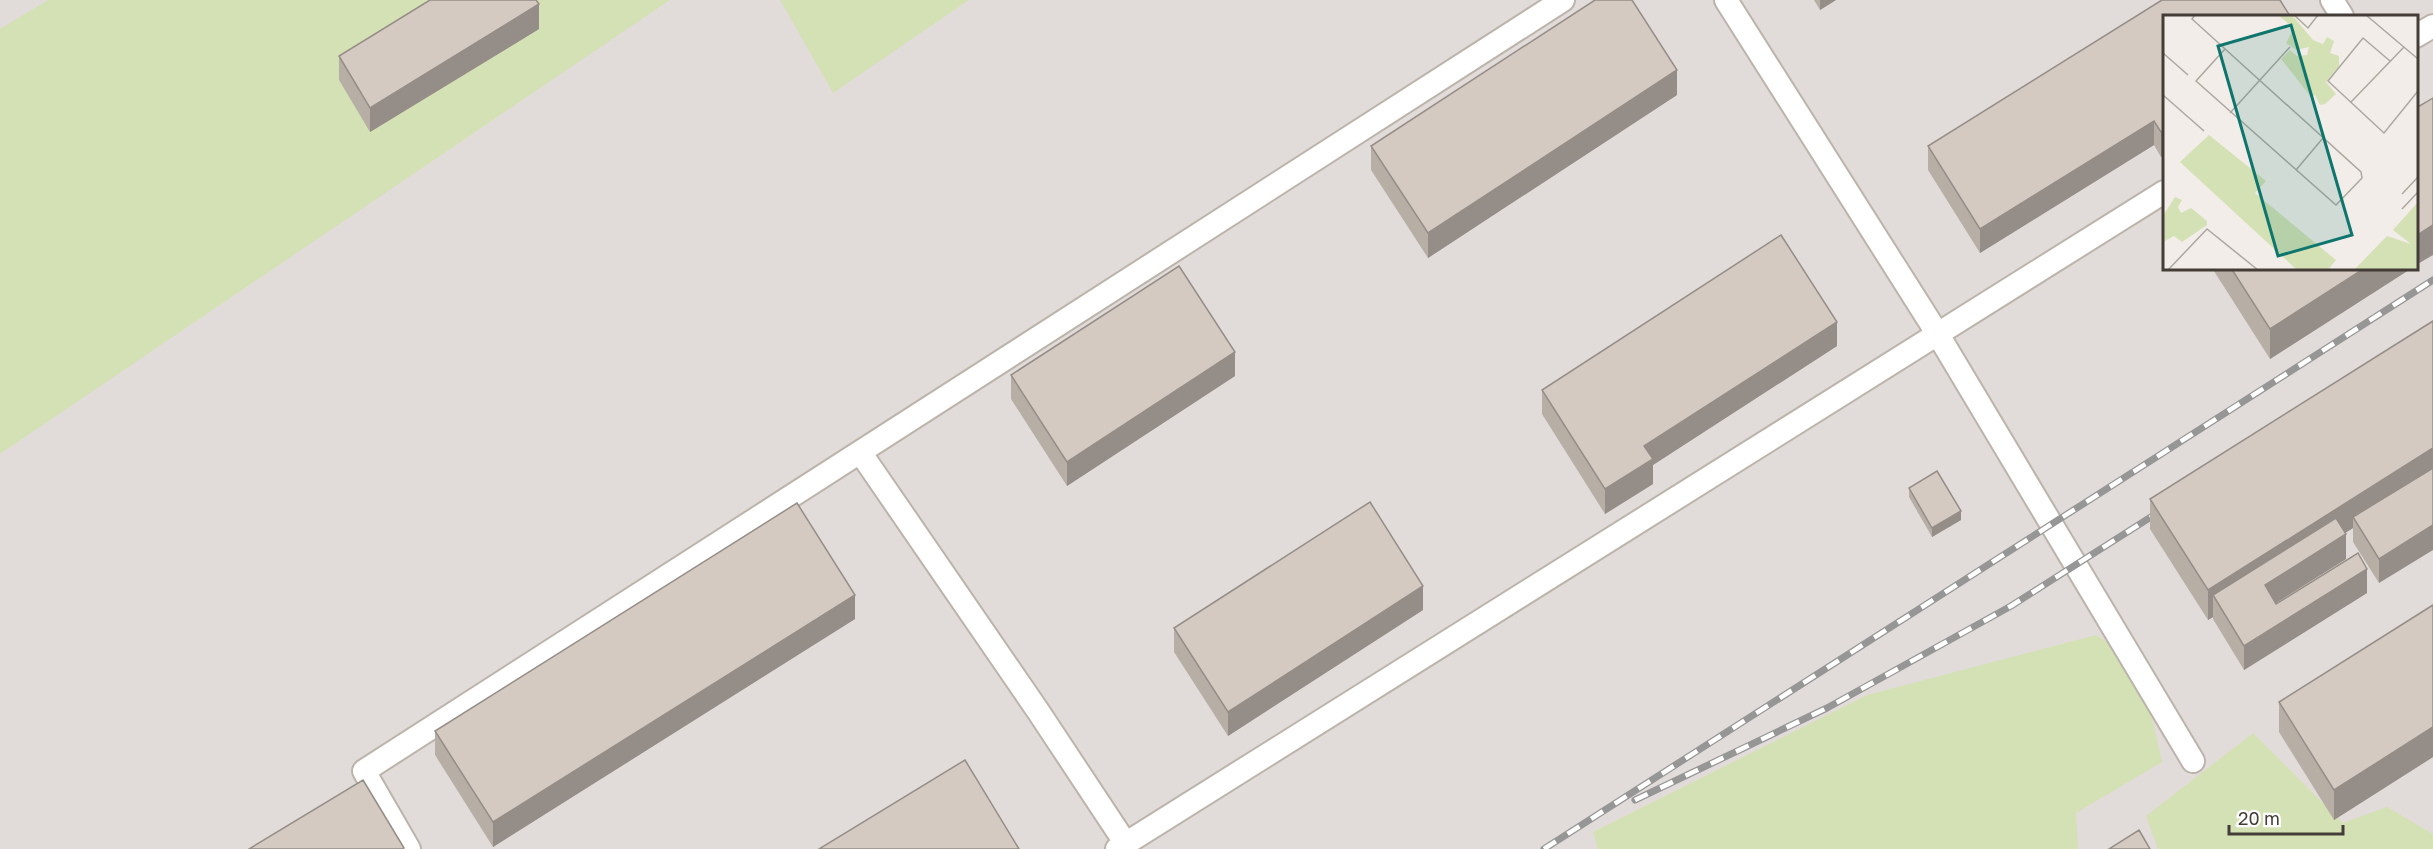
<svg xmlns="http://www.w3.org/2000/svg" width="2433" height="849" viewBox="0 0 2433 849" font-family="'Golos Text',sans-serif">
  <rect width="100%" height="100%" fill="#f2ede8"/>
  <path fill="#e1dcd9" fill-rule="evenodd" d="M 0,0 L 2433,0 L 2433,849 L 0,849 ZM 2164,16 L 2416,16 L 2416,268 L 2164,268 Z"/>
  <path fill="#d4e1b5" d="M 48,0 L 670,0 L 0,454 L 0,29 Z
    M 780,0 L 969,0 L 833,93 Z
    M 2096,635 L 2140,664 L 2162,762 L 2076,813 L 2078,849 L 1598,849 L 1593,832 L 1867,695 Z
    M 2253,733 L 2343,823 L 2387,807 L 2433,834 L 2433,849 L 2158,849 L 2146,816 Z"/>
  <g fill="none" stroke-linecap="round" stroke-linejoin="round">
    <g stroke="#bcb4ab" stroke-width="26">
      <path id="lane" d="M 1726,0 L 1937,333 L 2193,761
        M 2332,0 L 2342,16
        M 2416,36 L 2433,26
        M 860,452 L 1038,711 L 1126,844
        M 409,849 L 364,771 L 1563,0
        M 1117,849 L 2164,192"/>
    </g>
    <use href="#lane" stroke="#fff" stroke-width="22"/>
    <g stroke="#969696" stroke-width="7">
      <path id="rail" d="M 1635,800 L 1827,708 L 2011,606 L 2165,508
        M 1544,849 L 2433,280"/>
    </g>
    <use href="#rail" stroke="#fff" stroke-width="4.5" stroke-dasharray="14" stroke-linecap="butt"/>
  </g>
  <path fill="#b7aea6" d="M 1814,0 L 1836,0 L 1820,10 Z
    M 2164,16 L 2164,155 L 2161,157 L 2154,145 L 1980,253 L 1928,170 L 1928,146 Z
    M 539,29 L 370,132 L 339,80 L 339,56 Z
    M 1677,95 L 1428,258 L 1371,170 L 1371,146 Z
    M 2212,268 L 2412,268 L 2270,359 Z
    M 2433,321 L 2379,583 L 2353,542 L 2353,528 L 2345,533 L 2346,559 L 2275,603 L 2276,604 L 2367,593 L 2244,670 L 2213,619 L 2213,617 L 2208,620 L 2150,529 L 2150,499 Z
    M 1837,346 L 1653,465 L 1653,484 L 1605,514 L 1542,414 L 1542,390 Z
    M 1011,375 L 1235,376 L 1067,486 L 1011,399 Z
    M 1909,488 L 1961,520 L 1932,537 L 1909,497 Z
    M 2433,605 L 2433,757 L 2334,820 L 2279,732 L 2279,702 Z
    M 1423,610 L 1228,736 L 1174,652 L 1174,628 Z
    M 855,619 L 493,847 L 435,755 L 435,731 Z"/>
  <path fill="#958d87" d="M 1820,0 L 1836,0 L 1820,10 Z
    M 539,4 L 539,29 L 370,132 L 370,108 Z
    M 1677,70 L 1677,95 L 1428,258 L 1428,233 Z
    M 2154,121 L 2154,145 L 1980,253 L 1980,229 Z
    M 2164,130 L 2164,155 L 2161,157 L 2161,132 Z
    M 2433,225 L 2433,255 L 2416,265 L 2416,236 Z
    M 2365,268 L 2412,268 L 2270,359 L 2270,329 Z
    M 1837,322 L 1837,346 L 1653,465 L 1653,484 L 1605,514 L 1605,489 L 1644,446 Z
    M 1235,352 L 1235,376 L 1067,486 L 1067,462 Z
    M 2433,448 L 2433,477 L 2353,517 L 2353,528 L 2222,611 L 2213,595 L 2213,617 L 2208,620 L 2208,590 Z
    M 1961,511 L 1961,520 L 1932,537 L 1932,528 Z
    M 2433,525 L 2433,550 L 2379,583 L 2379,559 Z
    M 2346,534 L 2346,559 L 2265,610 L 2265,585 Z
    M 2367,569 L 2367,593 L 2244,670 L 2244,646 Z
    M 1423,586 L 1423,610 L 1228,736 L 1228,712 Z
    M 855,595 L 855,619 L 493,847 L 493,822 Z
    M 2433,727 L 2433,757 L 2334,820 L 2334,790 Z"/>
  <path fill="#d5cac1" stroke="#958d87" stroke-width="1.5" d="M 430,0 L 536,0 L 539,4 L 370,108 L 339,56 Z
    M 1595,0 L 1632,0 L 1677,70 L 1428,233 L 1371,146 Z
    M 2162,0 L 2280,0 L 2290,16 L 2164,16 L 2164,130 L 2161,132 L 2154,121 L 1980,229 L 1928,146 Z
    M 2433,98 L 2433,225 L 2416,236 L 2416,108 Z
    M 1781,235 L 1837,322 L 1644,446 L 1653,459 L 1605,489 L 1542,390 Z
    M 1179,266 L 1235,352 L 1067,462 L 1011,375 Z
    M 2231,268 L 2365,268 L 2270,329 Z
    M 2433,321 L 2433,448 L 2208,590 L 2150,499 Z
    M 2433,468 L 2433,525 L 2379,559 L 2353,517 Z
    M 1937,471 L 1961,511 L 1932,528 L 1909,488 Z
    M 1370,502 L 1423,586 L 1228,712 L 1174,628 Z
    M 797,503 L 855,595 L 493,822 L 435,731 Z
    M 2336,518 L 2346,534 L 2265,585 L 2276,604 L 2358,553 L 2367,569 L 2244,646 L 2213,595 Z
    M 2433,605 L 2433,727 L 2334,790 L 2279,702 Z
    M 965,760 L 1019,849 L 819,849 Z
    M 363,780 L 404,848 L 403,849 L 249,849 Z
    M 2139,830 L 2150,849 L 2109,849 Z"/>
  <g transform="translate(2163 15)">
    <rect width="255" height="255" fill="#f2ede8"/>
    <path d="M 115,0 L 129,0 L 150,25 L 160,29 L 164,22 L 171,26 L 167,38 L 176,41 L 176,51 L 163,67 L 173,79 L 162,89 L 157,90 L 152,80 L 148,82 L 118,44 L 127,35 L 134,41 L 144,40 L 146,32 L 133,35 L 123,28 L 128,18 L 127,10 ZM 46,120 L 103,166 L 92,178 L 173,245 L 165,255 L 134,255 L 17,147 ZM 12,182 L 19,185 L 15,192 L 18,198 L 28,193 L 44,206 L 44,210 L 19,227 L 11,221 L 0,227 L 0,201 ZM 255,187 L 255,255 L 191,255 L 224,221 L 248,229 L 230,215 Z" fill="#d4e1b5"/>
    <path fill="none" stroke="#aca7a1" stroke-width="1.5" d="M 32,0 L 29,4 L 198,157 L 199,163 L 173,190 L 33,66 L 62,34M 131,0 L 145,13 L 155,0M 203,0 L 255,44M 0,38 L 25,60M 227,46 L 200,23 L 165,66 L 221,118 L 255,76M 0,80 L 41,116M 188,87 L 241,32M 67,98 L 127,32M 133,155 L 160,123M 239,179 L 255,162M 239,194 L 255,177M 5,255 L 44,214 L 95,255"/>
    <path fill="#0f766e" fill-opacity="0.15" stroke="#0f766e" stroke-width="3" d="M 128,10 L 189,220 L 115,241 L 55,31 Z"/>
    <rect width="255" height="255" fill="none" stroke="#443d37" stroke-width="3"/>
  </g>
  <path d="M2229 825v9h114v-9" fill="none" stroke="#443d37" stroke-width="3"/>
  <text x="2238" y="825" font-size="18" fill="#443d37" stroke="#ffffff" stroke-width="4.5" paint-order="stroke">20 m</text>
</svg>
